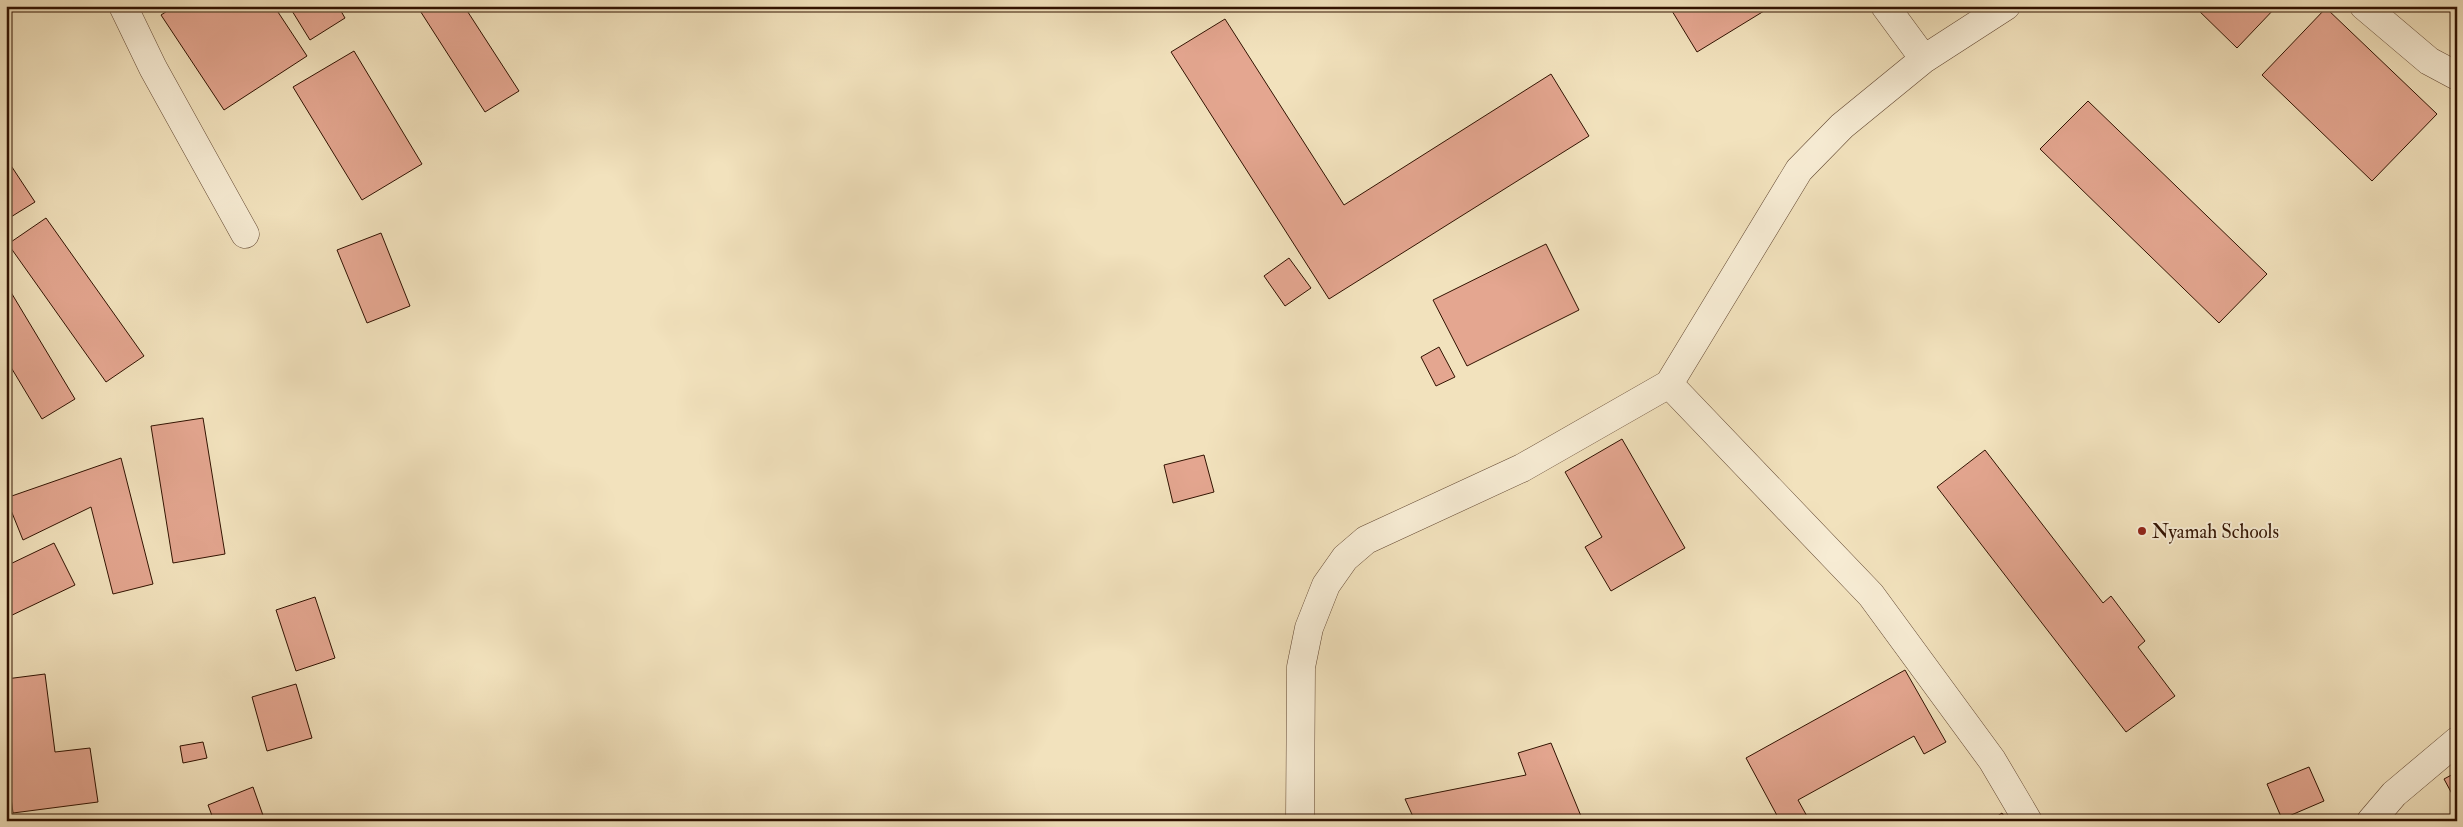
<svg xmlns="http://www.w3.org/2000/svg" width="2463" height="827" viewBox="0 0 2463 827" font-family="'IM FELL Double Pica',serif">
  <rect width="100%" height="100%" fill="#f2e2bd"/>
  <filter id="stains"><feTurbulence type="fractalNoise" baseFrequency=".004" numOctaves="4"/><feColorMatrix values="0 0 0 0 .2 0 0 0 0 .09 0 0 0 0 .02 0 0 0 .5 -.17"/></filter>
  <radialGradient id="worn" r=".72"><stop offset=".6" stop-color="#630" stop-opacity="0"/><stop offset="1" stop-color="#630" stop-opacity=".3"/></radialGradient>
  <path fill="#e4a690" stroke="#311201" d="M 175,6 L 274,6 L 307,56 L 224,110 L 161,15 Z
    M 289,6 L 338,6 L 345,18 L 310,40 Z
    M 417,6 L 464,6 L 519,91 L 485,112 Z
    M 1669,6 L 1761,6 L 1764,11 L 1697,52 Z
    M 2194,6 L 2277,6 L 2237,48 Z
    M 2326,8 L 2437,114 L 2372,181 L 2262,75 Z
    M 1225,19 L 1344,205 L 1551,74 L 1589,136 L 1329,299 L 1171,52 Z
    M 354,51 L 422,164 L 362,200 L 293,87 Z
    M 2088,101 L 2267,274 L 2219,323 L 2040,149 Z
    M 6,158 L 35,202 L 6,220 Z
    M 46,218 L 144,356 L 106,382 L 8,244 Z
    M 381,233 L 410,306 L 367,323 L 337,250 Z
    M 1546,244 L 1579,310 L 1467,366 L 1433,300 Z
    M 1289,258 L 1311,288 L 1285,306 L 1264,276 Z
    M 6,284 L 75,399 L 42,419 L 6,359 Z
    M 1439,347 L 1455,377 L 1436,386 L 1421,357 Z
    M 203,418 L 225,554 L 173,563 L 151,426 Z
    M 1622,439 L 1685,548 L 1611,591 L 1585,547 L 1602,537 L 1565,472 Z
    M 1985,450 L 2103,603 L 2111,596 L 2145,641 L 2138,647 L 2175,696 L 2126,732 L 1937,487 Z
    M 1204,455 L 1214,492 L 1173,503 L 1164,465 Z
    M 121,458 L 153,584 L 113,594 L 91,507 L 23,540 L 6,498 Z
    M 54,543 L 75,585 L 6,618 L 6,566 Z
    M 315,597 L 335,658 L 296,671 L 276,610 Z
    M 1905,670 L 1946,742 L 1924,754 L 1914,736 L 1798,800 L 1808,818 L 1803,821 L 1780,821 L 1746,758 Z
    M 45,674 L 55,752 L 90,748 L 98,802 L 13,813 L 6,759 L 6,679 Z
    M 296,684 L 312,738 L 267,751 L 252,697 Z
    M 203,742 L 207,758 L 183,763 L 180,746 Z
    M 1551,743 L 1583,821 L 1415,821 L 1405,799 L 1526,775 L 1518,753 Z
    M 2309,767 L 2324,801 L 2282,819 L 2267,784 Z
    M 2457,772 L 2457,803 L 2444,779 Z
    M 253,787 L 265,821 L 214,821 L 208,805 Z
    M 2002,813 L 2007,821 L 1990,821 Z"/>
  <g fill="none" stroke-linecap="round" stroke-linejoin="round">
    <g stroke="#614630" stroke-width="29">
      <path id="street" d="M 123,6 L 153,68 L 245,234
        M 1885,6 L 1924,59
        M 2364,6 L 2429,61 L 2457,76
        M 1669,384 L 1871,595 L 1992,760 L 2028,821
        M 1300,821 L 1301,667 L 1309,628 L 1326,585 L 1345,558 L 1366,540 L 1522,468 L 1669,384 L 1799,170 L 1842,126 L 1924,59 L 2006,6
        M 2371,821 L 2394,794 L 2457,741"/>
    </g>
    <use href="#street" stroke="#f7ecd4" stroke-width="28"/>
  </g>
  <circle fill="#8f2418" stroke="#f7ecd4" stroke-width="2" cx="2142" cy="531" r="5"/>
  <g text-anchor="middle" stroke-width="4" stroke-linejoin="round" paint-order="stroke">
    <g font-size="19" fill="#311201" stroke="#f7ecd4" text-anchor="start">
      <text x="2152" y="538">Nyamah Schools</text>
    </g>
  </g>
  <rect width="2463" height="827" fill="none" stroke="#f2e2bd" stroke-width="25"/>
  <rect x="8" y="8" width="2448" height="812" fill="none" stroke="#311201" stroke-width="2.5"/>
  <rect x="12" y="12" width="2438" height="802" fill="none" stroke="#311201"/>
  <rect width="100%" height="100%" filter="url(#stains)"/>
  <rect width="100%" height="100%" fill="url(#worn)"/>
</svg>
